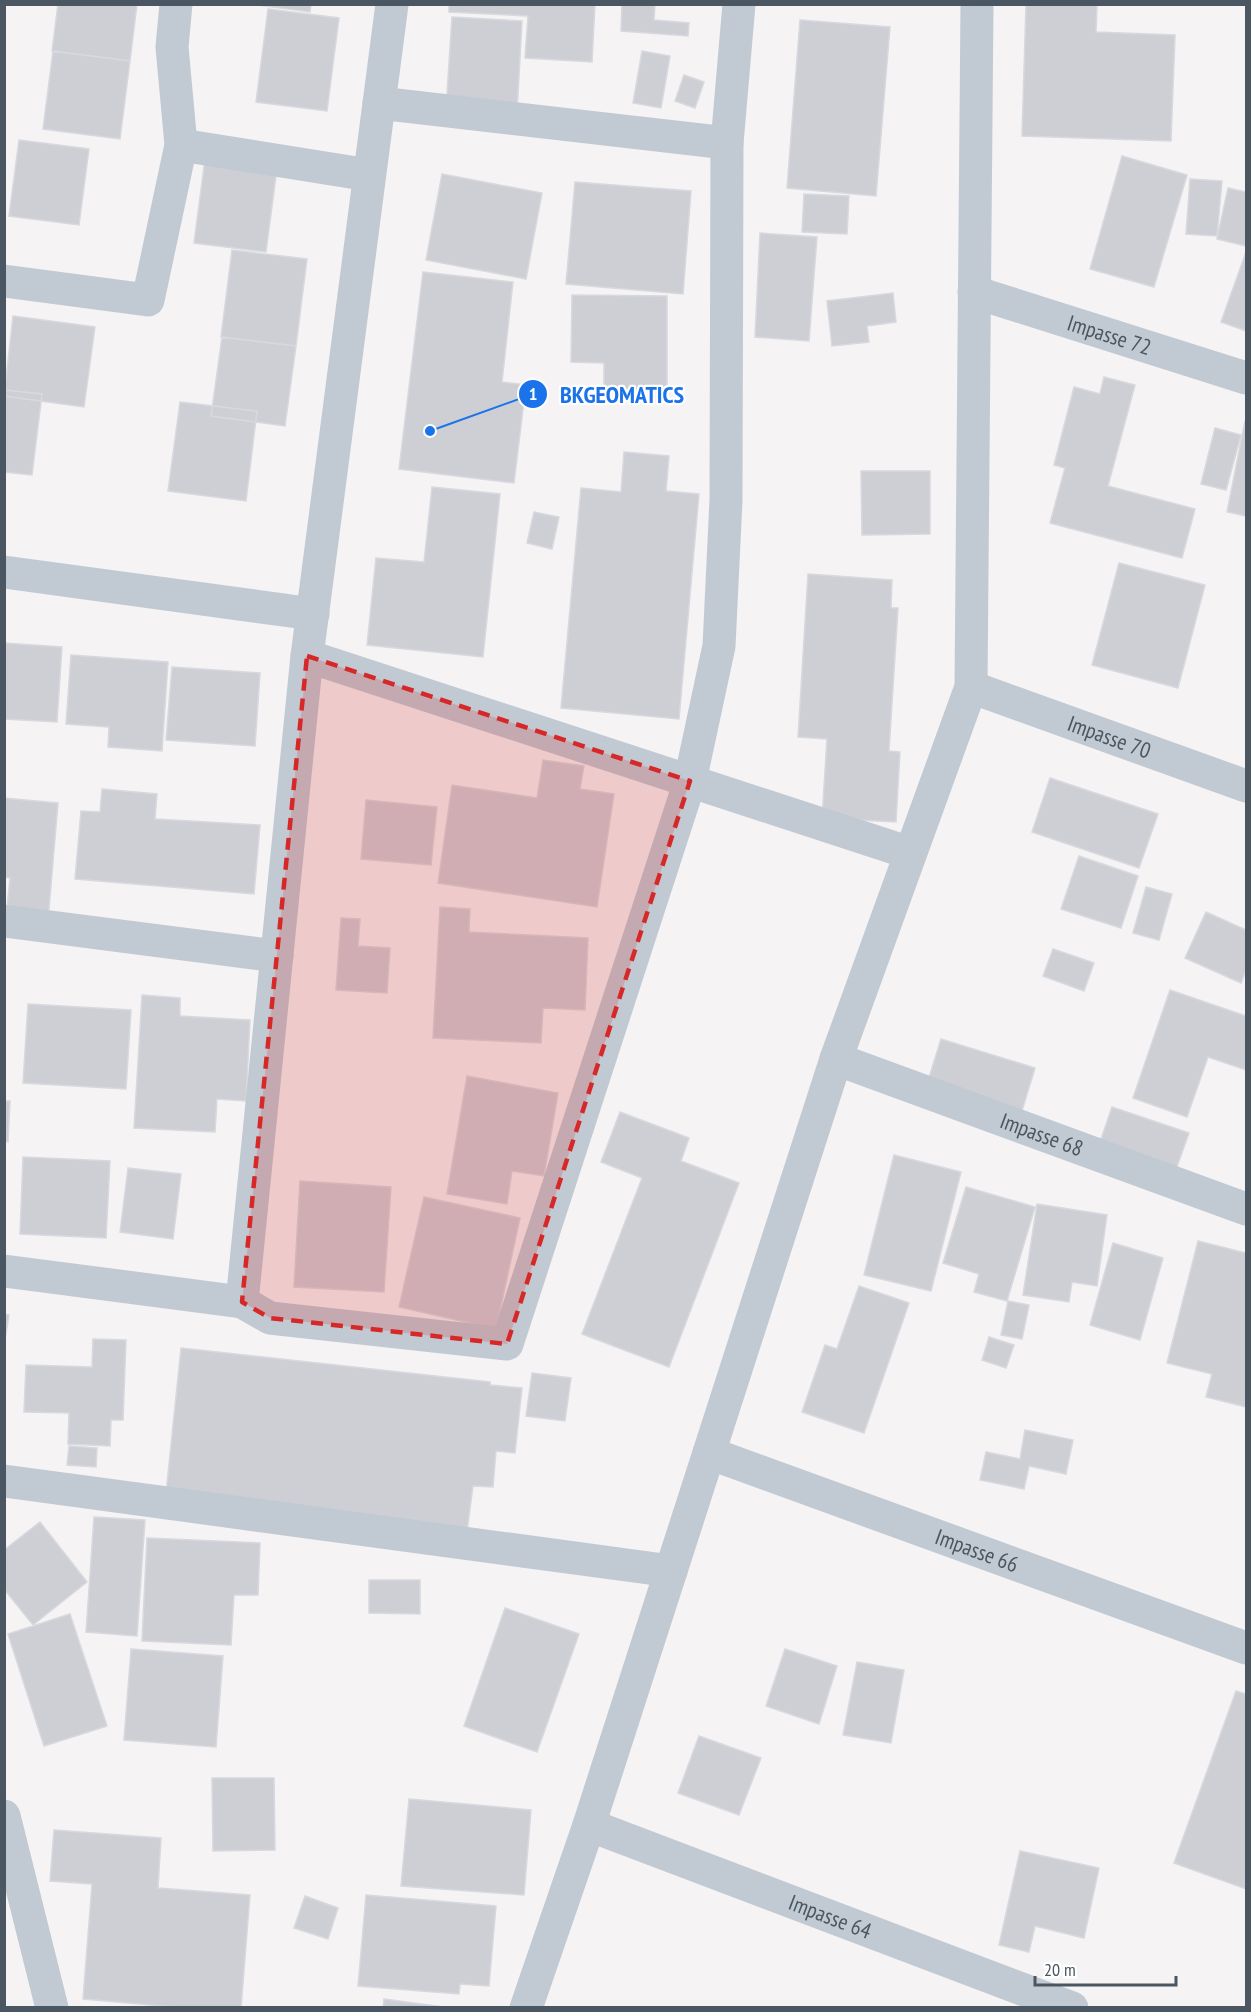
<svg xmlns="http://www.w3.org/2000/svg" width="1251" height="2012" viewBox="0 0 1251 2012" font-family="'PT Sans Narrow',sans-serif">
  <rect width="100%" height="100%" fill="#f5f3f3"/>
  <path fill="#cdcfd5" stroke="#d7d9de" stroke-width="1.5" d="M 58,4 L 137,4 L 130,61 L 52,51 Z
    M 250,4 L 311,4 L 310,12 Z
    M 449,4 L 595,4 L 592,62 L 525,58 L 528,16 L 449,12 Z
    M 622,4 L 655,4 L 654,20 L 689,23 L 688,36 L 621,31 Z
    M 1026,4 L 1097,4 L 1096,32 L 1175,35 L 1171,141 L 1022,136 Z
    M 268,9 L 339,18 L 327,111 L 256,102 Z
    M 452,17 L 522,21 L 517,113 L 446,109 Z
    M 800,20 L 890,27 L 876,196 L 787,188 Z
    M 53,51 L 130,61 L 120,139 L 43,129 Z
    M 642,51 L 670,56 L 661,108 L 633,103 Z
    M 684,75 L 704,82 L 695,108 L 675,101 Z
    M 19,140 L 89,149 L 79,225 L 9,216 Z
    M 1122,156 L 1187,175 L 1154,287 L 1090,269 Z
    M 205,159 L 277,168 L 266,252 L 194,243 Z
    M 442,174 L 542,193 L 526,279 L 426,260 Z
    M 1190,179 L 1222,181 L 1217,236 L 1186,234 Z
    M 575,182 L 691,191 L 683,294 L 566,284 Z
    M 1228,188 L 1246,192 L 1246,246 L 1217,239 Z
    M 804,194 L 849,196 L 847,234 L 802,232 Z
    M 760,233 L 817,237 L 809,341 L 755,337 Z
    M 232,250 L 307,259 L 296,346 L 221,337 Z
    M 1246,252 L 1246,331 L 1221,322 Z
    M 423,272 L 513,282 L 502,382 L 526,385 L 514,483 L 399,469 Z
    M 893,293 L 896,322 L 867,326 L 869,342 L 832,346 L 827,301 Z
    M 572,295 L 667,296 L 667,391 L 604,391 L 604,363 L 571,362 Z
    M 13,316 L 95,327 L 84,407 L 4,396 Z
    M 222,337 L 296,346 L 285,426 L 211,416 Z
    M 1104,377 L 1135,385 L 1108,486 L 1195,509 L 1182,558 L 1050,523 L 1065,468 L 1054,465 L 1074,387 L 1100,394 Z
    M 4,390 L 42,394 L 32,475 L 4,472 Z
    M 180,402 L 257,411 L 246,501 L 168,491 Z
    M 1245,421 L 1246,421 L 1246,516 L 1227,512 Z
    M 1215,428 L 1241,435 L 1226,490 L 1201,484 Z
    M 624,452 L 669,456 L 666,491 L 699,494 L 679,719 L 561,708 L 581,488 L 621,492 Z
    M 861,471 L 930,471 L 930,534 L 862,535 Z
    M 432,487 L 500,494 L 483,657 L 367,645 L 376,558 L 424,562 Z
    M 534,512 L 559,517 L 552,549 L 527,543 Z
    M 1119,563 L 1205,585 L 1178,688 L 1092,665 Z
    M 808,574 L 892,580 L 891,608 L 898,608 L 889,751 L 900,752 L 896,822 L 822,818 L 827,739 L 798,737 Z
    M 4,643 L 62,647 L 57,722 L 4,719 Z
    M 71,655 L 168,662 L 162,751 L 108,747 L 109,727 L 66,724 Z
    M 172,667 L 260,673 L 255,746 L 166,740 Z
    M 543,760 L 584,766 L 580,789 L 614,794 L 597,907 L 438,883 L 452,785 L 537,798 Z
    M 1050,778 L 1158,814 L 1139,868 L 1032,832 Z
    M 102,789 L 157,794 L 155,819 L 260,825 L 254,894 L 75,879 L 81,811 L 100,812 Z
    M 4,798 L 58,803 L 48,921 L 6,917 L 10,878 L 4,877 Z
    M 366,800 L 437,807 L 431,865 L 361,859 Z
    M 1079,856 L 1138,876 L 1121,928 L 1061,909 Z
    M 1146,887 L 1172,894 L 1159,940 L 1133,933 Z
    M 440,907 L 470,909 L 469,932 L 588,938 L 585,1010 L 543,1008 L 541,1043 L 433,1038 Z
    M 1206,912 L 1246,930 L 1246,970 L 1241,983 L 1185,958 Z
    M 341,918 L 360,919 L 358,946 L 390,948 L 387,993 L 336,990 Z
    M 1053,949 L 1094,963 L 1084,991 L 1043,976 Z
    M 1170,990 L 1246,1016 L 1246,1070 L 1208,1057 L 1187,1117 L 1133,1098 Z
    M 142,995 L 180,998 L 180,1016 L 250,1020 L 246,1101 L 217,1099 L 215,1132 L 134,1128 Z
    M 28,1004 L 131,1010 L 126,1089 L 23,1083 Z
    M 941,1039 L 1035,1068 L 1021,1114 L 927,1084 Z
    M 467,1076 L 558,1093 L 544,1176 L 512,1171 L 507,1204 L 447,1194 Z
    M 4,1101 L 10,1101 L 8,1142 L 4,1141 Z
    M 1112,1107 L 1189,1133 L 1174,1175 L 1098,1148 Z
    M 620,1112 L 689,1138 L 681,1161 L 739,1183 L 669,1367 L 582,1334 L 642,1178 L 601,1162 Z
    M 894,1155 L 961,1172 L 931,1291 L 864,1275 Z
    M 23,1157 L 110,1161 L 106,1238 L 20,1234 Z
    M 128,1168 L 181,1174 L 173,1239 L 120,1232 Z
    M 300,1181 L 391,1187 L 384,1292 L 294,1287 Z
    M 966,1187 L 1035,1207 L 1007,1301 L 974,1292 L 979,1274 L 943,1263 Z
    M 424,1197 L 520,1218 L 496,1329 L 399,1307 Z
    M 1037,1204 L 1107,1215 L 1097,1286 L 1072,1282 L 1069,1302 L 1023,1295 Z
    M 1198,1241 L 1246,1253 L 1246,1407 L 1206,1397 L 1212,1374 L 1167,1363 Z
    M 1113,1243 L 1163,1258 L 1140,1340 L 1090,1325 Z
    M 859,1286 L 909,1303 L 864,1433 L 802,1412 L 825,1345 L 837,1349 Z
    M 1008,1301 L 1029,1305 L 1022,1339 L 1001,1335 Z
    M 4,1314 L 9,1315 L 5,1339 L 4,1339 Z
    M 989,1337 L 1014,1345 L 1006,1368 L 982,1360 Z
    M 93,1339 L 126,1340 L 123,1420 L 111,1420 L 110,1446 L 68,1444 L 69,1413 L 24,1412 L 26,1365 L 92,1367 Z
    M 181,1348 L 490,1382 L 490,1385 L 522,1388 L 515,1453 L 496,1451 L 493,1487 L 473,1486 L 467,1532 L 166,1493 Z
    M 532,1373 L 571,1378 L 565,1421 L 526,1416 Z
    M 1025,1430 L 1073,1440 L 1066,1474 L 1029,1466 L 1024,1489 L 980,1480 L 986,1452 L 1020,1459 Z
    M 69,1446 L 97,1448 L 96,1467 L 67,1465 Z
    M 94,1517 L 145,1520 L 137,1636 L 86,1632 Z
    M 40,1522 L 87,1582 L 33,1625 L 4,1589 L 4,1550 Z
    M 147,1538 L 260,1543 L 258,1595 L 234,1595 L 231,1645 L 142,1641 Z
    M 369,1580 L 420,1580 L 420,1614 L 369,1613 Z
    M 505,1608 L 579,1634 L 537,1752 L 464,1726 Z
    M 70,1614 L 107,1726 L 44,1746 L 8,1634 Z
    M 131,1649 L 223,1656 L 216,1747 L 124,1740 Z
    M 785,1649 L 837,1666 L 819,1724 L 766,1706 Z
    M 857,1662 L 904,1670 L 891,1743 L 843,1735 Z
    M 1236,1691 L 1246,1694 L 1246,1889 L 1174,1863 Z
    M 699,1736 L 761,1758 L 739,1815 L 678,1793 Z
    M 212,1778 L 274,1778 L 275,1850 L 213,1851 Z
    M 409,1799 L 531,1810 L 524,1895 L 401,1886 Z
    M 54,1830 L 161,1838 L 158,1888 L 250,1895 L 241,2008 L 184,2008 L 83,1999 L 92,1884 L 50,1881 Z
    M 1020,1851 L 1099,1868 L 1084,1938 L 1035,1926 L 1029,1952 L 999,1945 Z
    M 366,1895 L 496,1906 L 489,1986 L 460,1984 L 459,1994 L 358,1986 Z
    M 305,1896 L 338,1908 L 328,1939 L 294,1928 Z
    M 384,1999 L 451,2008 L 383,2008 Z"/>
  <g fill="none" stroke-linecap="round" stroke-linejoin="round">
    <g stroke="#c1cad2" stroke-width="33">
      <path d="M 176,4 L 172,47 L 181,145"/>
      <path d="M 379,103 L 727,143"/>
      <path d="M 4,281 L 148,300 L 181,145 L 369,175"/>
      <path id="s1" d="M 974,292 L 1246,378"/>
      <path d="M 4,572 L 313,614"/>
      <path d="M 307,656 L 910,853"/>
      <path id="s2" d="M 971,687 L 1246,786"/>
      <path d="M 4,921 L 277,956"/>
      <path id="s3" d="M 836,1059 L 1246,1209"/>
      <path d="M 4,1271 L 242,1302 L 270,1318 L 507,1344 L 690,781 L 719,646 L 726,500 L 727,143 L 739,4"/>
      <path d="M 242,1302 L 307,656 L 392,4"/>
      <path id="s4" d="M 709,1453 L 1246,1648"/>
      <path d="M 4,1481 L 671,1571"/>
      <path d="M 4,1816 L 52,2008"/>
      <path id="s5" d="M 589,1825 L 1072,2008"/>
      <path d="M 526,2008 L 589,1825 L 836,1059 L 971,687 L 977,4"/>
    </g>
  </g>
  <path fill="#d62828" fill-opacity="0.2" stroke="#d62828" stroke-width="4.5" stroke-dasharray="12 8" stroke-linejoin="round" d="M 307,656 L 690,781 L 507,1344 L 270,1318 L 242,1302 Z"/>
  <g text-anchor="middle" stroke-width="4.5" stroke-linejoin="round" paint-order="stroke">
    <g font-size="22" fill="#4a5661" stroke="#fff">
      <text dy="8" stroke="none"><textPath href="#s1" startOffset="142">Impasse 72</textPath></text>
      <text dy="8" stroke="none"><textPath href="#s2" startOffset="147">Impasse 70</textPath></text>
      <text dy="8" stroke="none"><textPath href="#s3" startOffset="219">Impasse 68</textPath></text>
      <text dy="8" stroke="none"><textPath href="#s4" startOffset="285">Impasse 66</textPath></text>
      <text dy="8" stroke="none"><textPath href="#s5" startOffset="258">Impasse 64</textPath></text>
    </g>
  </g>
  <path fill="none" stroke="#1a73e8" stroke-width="2" d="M430 431L533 394"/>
  <g fill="#1a73e8" stroke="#fff" stroke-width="2">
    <circle cx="430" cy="431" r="6"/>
    <circle cx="533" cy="394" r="15"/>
  </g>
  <g font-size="18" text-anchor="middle" font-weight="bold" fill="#fff">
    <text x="533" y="400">1</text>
  </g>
  <g font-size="24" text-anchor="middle" font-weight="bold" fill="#1a73e8" stroke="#fff" stroke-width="4.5" stroke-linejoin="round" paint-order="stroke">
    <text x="622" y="403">BKGEOMATICS</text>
  </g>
  <rect width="1251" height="2012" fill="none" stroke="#4a5661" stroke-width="12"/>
  <path d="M1035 1976v9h141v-9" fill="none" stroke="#4a5661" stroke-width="3"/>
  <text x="1044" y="1976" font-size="18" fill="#4a5661" stroke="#ffffff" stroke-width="4.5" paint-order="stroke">20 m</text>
</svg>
